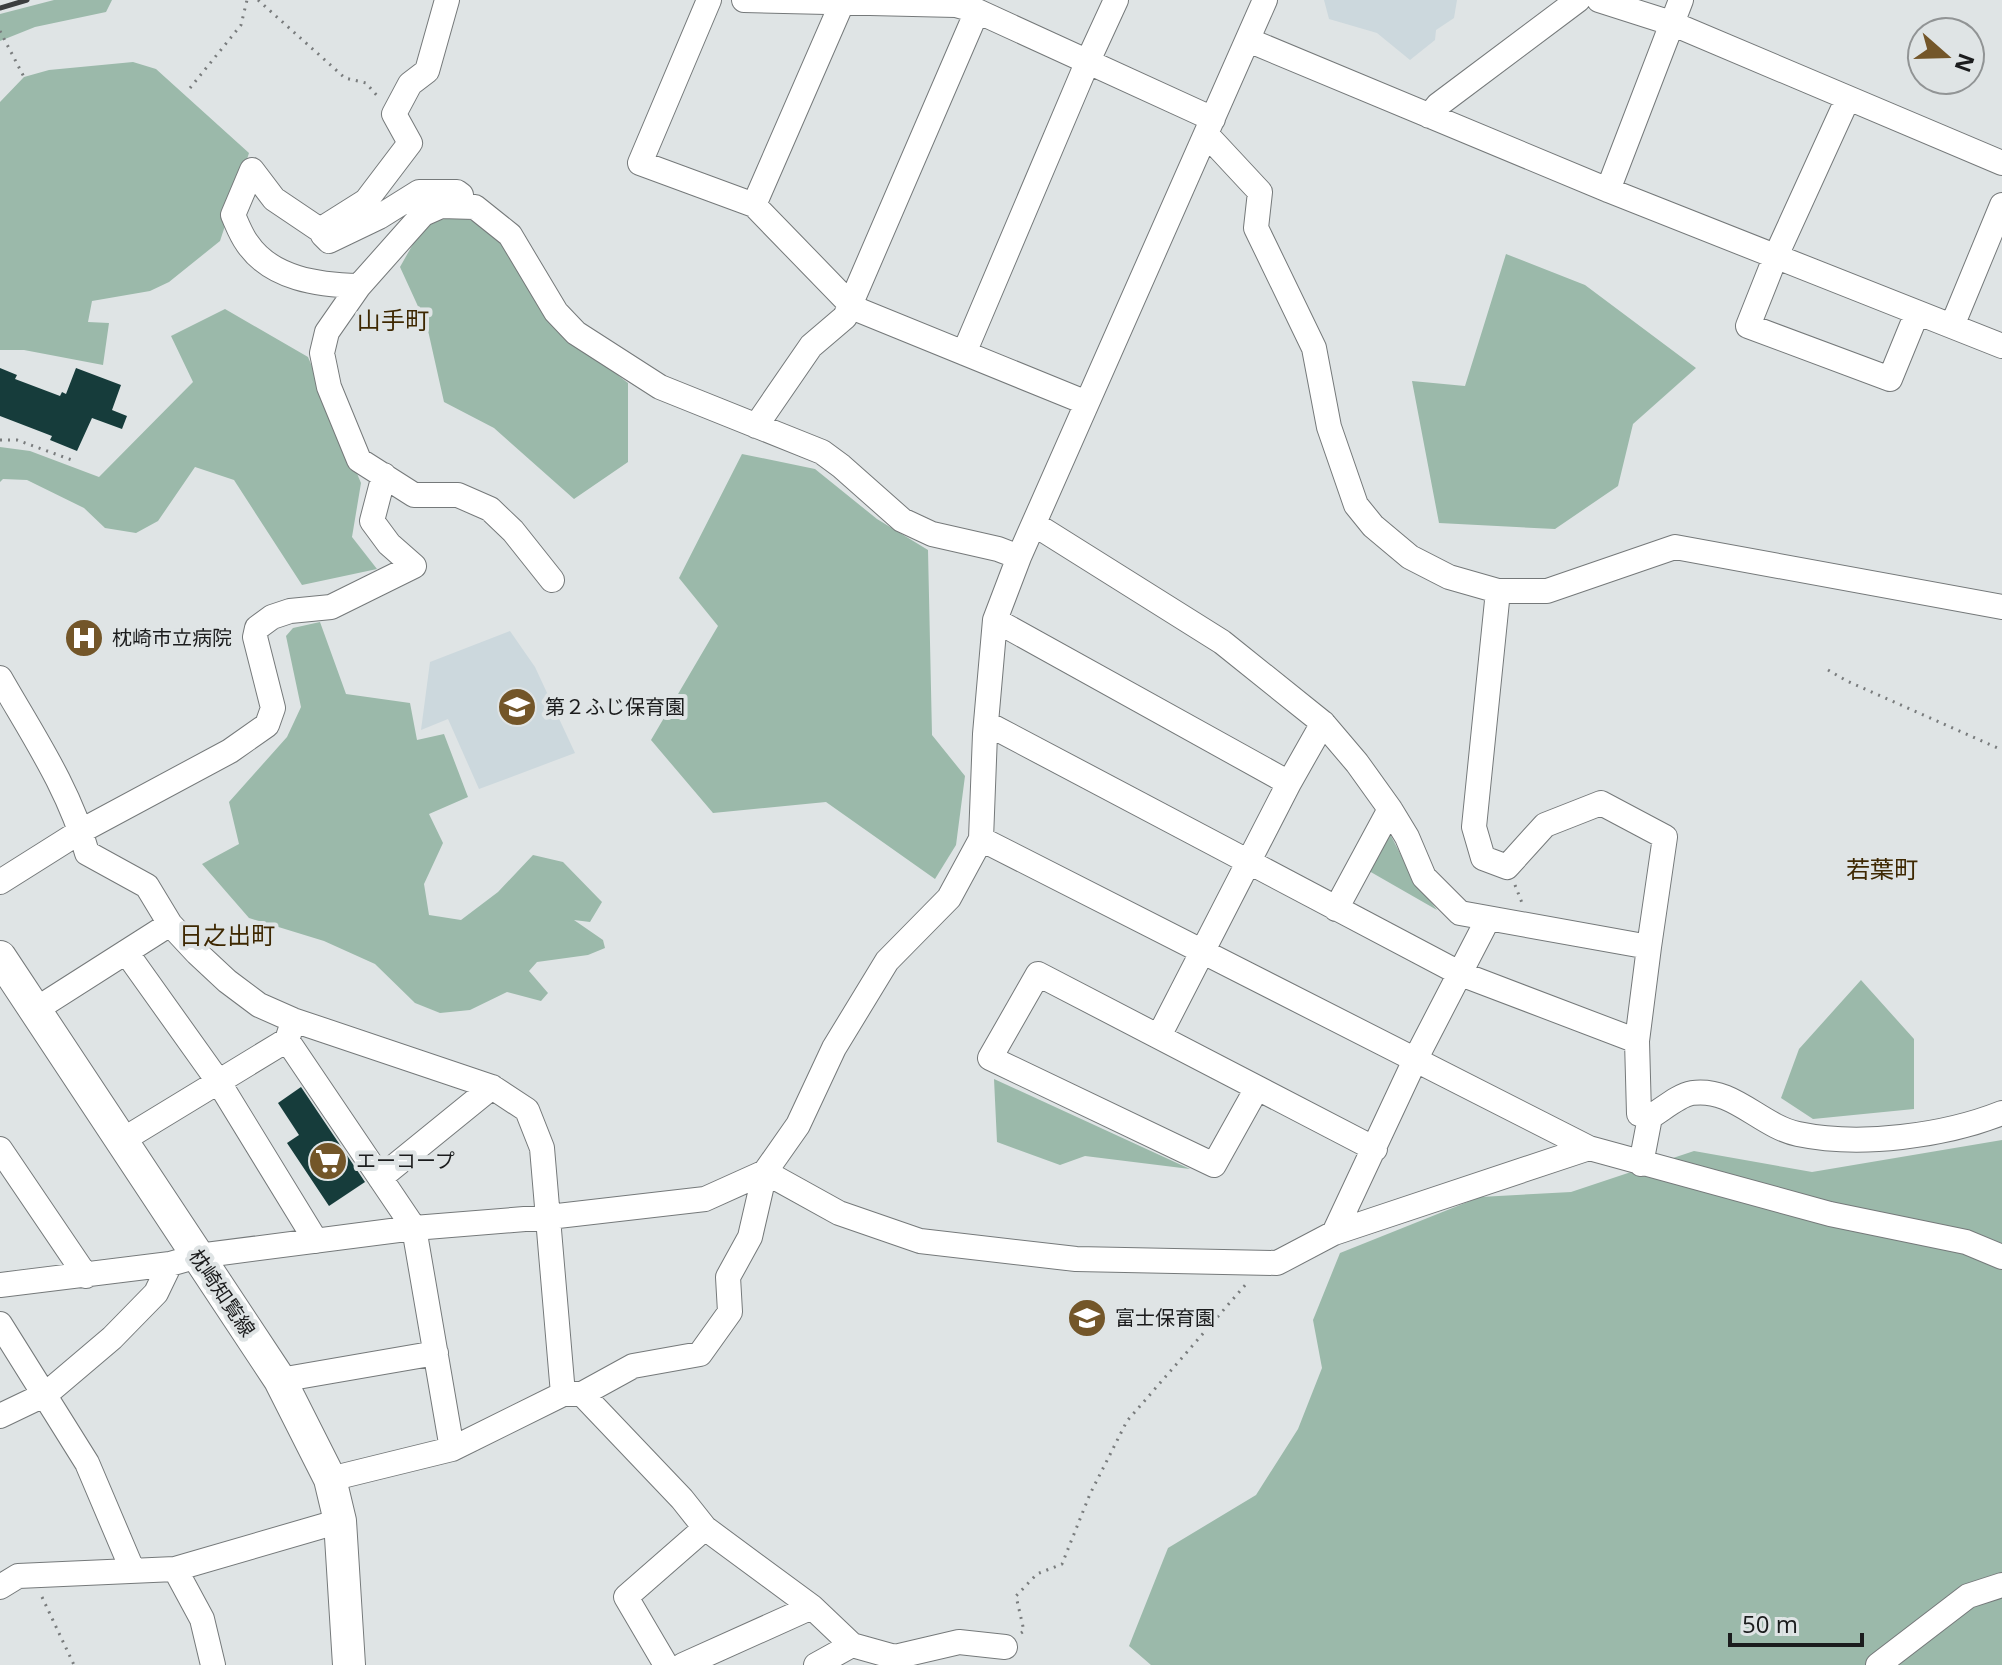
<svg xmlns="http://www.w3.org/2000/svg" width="2002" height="1665" viewBox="0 0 2002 1665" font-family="'Open Sans','Noto Sans JP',sans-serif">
  <rect width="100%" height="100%" fill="#dfe4e5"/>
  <path fill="#ccd8dd" d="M 1324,0 L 1457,0 L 1454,18 L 1436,30 L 1435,40 L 1410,60 L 1377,33 L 1329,19 Z
    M 510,631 L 535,667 L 575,753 L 479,789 L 448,719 L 421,730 L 430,662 Z"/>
  <path fill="#9bb9aa" d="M 54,0 L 112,0 L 106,12 L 35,27 L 0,41 L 0,14 Z
    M 133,62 L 156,69 L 249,153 L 220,241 L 169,282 L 150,291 L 92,301 L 88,322 L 109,323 L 103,365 L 24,350 L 0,350 L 0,102 L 24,77 L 49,70 Z
    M 464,217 L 504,236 L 563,333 L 628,383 L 628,462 L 574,499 L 494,428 L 444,402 L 427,326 L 400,267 L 426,221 Z
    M 1506,254 L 1585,285 L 1696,368 L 1633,424 L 1618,486 L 1555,529 L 1439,523 L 1412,381 L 1465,386 Z
    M 225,309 L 308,357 L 361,483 L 352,537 L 377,569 L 302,585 L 234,480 L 195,467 L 158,521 L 136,533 L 105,528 L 84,508 L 27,480 L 3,479 L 0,482 L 0,447 L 30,451 L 99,477 L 193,382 L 171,336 Z
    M 742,454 L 815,469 L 877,519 L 928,550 L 932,735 L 965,776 L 956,845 L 935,879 L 826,802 L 713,813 L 651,740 L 718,626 L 679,578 Z
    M 320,622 L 346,694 L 410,703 L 417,740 L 444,734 L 468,797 L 429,814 L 443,843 L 424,884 L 429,915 L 461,920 L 498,892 L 533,855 L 563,862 L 602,902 L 590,922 L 574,920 L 603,940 L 605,948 L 588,955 L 537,962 L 529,971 L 548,993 L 541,1001 L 507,992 L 470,1010 L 440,1013 L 415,1003 L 375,964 L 324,941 L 249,918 L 202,864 L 239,844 L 229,802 L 287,737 L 301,707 L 286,636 L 293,628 Z
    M 1390,834 L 1413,878 L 1437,910 L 1369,871 Z
    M 1861,980 L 1914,1039 L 1914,1109 L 1813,1119 L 1781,1098 L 1799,1049 Z
    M 994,1079 L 1190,1169 L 1085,1156 L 1060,1165 L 997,1142 Z
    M 2002,1140 L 2002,1665 L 1151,1665 L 1129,1646 L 1168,1548 L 1256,1495 L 1298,1429 L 1322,1368 L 1313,1320 L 1340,1253 L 1480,1197 L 1571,1192 L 1694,1151 L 1812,1172 Z"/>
  <path fill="#163c3b" d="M 0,368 L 17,375 L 15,379 L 60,396 L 62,392 L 66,394 L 76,368 L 121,385 L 112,410 L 127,416 L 122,429 L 92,418 L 77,451 L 50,440 L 52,436 L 0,416 Z
    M 301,1087 L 365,1182 L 329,1206 L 287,1143 L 299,1135 L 278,1103 Z"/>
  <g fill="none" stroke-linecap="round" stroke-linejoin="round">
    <g stroke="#75797a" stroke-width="26">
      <path id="minor" d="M 709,0 L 640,163 L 754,205 L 851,305 L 861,311 L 1087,403
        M 744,0 L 956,5 L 977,11 L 1213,119
        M 1599,0 L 1671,23 L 2002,163
        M 1248,40 L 1608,190 L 2002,346
        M 1848,98 L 1775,258 L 1748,326 L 1890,379 L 1917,313
        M 1429,116 L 1438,105 L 1578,0
        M 1206,134 L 1260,192 L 1256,228 L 1314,348 L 1329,427 L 1356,505 L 1373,526 L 1410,557 L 1449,577 L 1498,591 L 1547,591 L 1675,547 L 2002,607
        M 1608,190 L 1681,0
        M 754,205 L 842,3
        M 323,235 L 329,241 L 379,217 L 419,192 L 457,192 L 461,195
        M 359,286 C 319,285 271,279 247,243 C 241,235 237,224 233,215 L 252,170 L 274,199 L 320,230 L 366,201 L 410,143 L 394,114 L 410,84 L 427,71 L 447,0
        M 1952,326 L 2002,205
        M 964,353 L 1087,63 L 1116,0
        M 756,426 L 811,346 L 845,317 L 977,11
        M 1034,524 L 1222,642 L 1323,723 L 1357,763 L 1390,809 L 1407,837 L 1424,877 L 1460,913 L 1649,947 L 1637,1041 L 1639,1114 L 1650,1117
        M 552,580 L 513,531 L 490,509 L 458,495 L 414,495 L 359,460 L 329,387 L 322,353 L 327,332 L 359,286 L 423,214 L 441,206 L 475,207 L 510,235 L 556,312 L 576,333 L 660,387 L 822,452 L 841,466 L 902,520 L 932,534 L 998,549 L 1019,557
        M 1498,591 L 1474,827 L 1483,858 L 1507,867 L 1545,825 L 1601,803 L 1665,837 L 1649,947
        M 995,620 L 1289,783
        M 0,678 C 32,734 70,790 87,853 L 147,886 L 170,924 L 197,953 L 227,981 L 259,1005 L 293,1020 L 492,1087 L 527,1110 L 542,1148 L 563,1394
        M 986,723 L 1461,974 L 1637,1041
        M 981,839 L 1589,1148 L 1830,1214 L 1966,1242 L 2002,1257
        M 0,882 L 81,831 L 230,751 L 267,725 L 273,708 L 255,637 L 257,628 L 272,617 L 290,611 L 331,607 L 414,566 L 389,544 L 372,521 L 384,475
        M 1336,909 L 1390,809
        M 126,952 L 218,1081 L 316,1241
        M 35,1010 L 170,924
        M 1159,1036 L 1289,783 L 1323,723
        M 287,1040 L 414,1228 L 452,1449
        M 1257,1088 L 1214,1165 L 990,1058 L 1038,974 L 1375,1149
        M 121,1141 L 287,1040 L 292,1025
        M 0,1149 L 86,1276
        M 1641,1164 L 1650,1117 C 1662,1110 1679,1095 1692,1093 C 1733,1087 1760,1126 1798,1134 C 1860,1147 1944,1136 2002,1113
        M 380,1178 L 492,1087
        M 1334,1233 L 1415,1060 L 1488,919
        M 0,1285 L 170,1264 L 198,1256 L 414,1228 L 549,1217 L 705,1199 L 765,1172 L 798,1125 L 834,1048 L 887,961 L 949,898 L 981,839 L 985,734 L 995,620 L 1019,557 L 1265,0
        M 0,1324 L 87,1463 L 132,1569
        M 280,1380 L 436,1353
        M 582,1394 L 682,1499 L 705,1528 L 812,1607 L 852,1645 L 895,1657 L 959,1642 L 1005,1647
        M 0,1416 L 46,1394 L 112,1338 L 156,1293 L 170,1264
        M 330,1479 L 452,1449 L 563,1394 L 582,1394 L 633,1366 L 700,1354 L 730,1312 L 728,1277 L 750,1237 L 765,1172 L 839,1213 L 920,1241 L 1076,1259 L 1277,1263 L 1334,1233 L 1589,1148
        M 175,1569 L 202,1619 L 213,1665
        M 0,1587 L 18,1576 L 175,1569 L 340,1521
        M 666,1665 L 626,1597 L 705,1528
        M 683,1665 L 812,1607
        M 816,1665 L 852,1645
        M 1878,1665 L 1968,1596 L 2002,1585"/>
    </g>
    <g stroke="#75797a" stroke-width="34">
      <path id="major" d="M 0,957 L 280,1380 L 330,1479 L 340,1521 L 349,1665"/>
    </g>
    <path stroke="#797c7d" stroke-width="3" stroke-dasharray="2 6" stroke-linecap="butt" d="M 258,0 L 345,78 L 366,83 L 380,99
      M 0,31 L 24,77
      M 190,88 L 241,25 L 247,0
      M 0,440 L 17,440 L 72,460
      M 1828,670 L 1847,681 L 2002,750
      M 1515,885 L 1522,903
      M 42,1597 L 74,1665
      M 1021,1633 L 1024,1631 L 1016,1596 L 1037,1574 L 1062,1564 L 1090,1494 L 1127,1421 L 1247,1283"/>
    <use href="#minor" stroke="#fff" stroke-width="24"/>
    <use href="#major" stroke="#fff" stroke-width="32"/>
    <path stroke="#3c3e3f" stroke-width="5" d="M 0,8 L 27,0"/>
  </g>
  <defs>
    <g id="hospital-disc" transform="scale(2)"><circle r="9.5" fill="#735629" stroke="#dfe4e5"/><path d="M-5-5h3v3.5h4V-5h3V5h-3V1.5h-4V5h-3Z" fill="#fff"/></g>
    <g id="school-disc" transform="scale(2)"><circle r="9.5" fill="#735629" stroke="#dfe4e5"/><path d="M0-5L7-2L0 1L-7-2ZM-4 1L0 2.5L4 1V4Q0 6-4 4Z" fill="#fff"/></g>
    <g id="supermarket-disc" transform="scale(2)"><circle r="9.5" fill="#735629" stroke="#dfe4e5"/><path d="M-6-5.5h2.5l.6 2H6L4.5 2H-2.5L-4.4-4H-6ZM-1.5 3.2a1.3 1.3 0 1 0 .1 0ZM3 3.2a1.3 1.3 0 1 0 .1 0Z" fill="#fff"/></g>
  </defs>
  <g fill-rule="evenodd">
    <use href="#hospital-disc" x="84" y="638"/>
    <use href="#school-disc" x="517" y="707"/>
    <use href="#supermarket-disc" x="328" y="1161"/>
    <use href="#school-disc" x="1087" y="1318"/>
  </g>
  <g text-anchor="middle" stroke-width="8" stroke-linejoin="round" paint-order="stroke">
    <g font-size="20" fill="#1b1c1d" stroke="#dfe4e5" text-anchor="start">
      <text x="112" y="645">枕崎市立病院</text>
      <text x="545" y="714">第２ふじ保育園</text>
      <text x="356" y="1168">エーコープ</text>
      <text x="1115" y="1325">富士保育園</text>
    </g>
    <g font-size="20" fill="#1b1c1d" stroke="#dfe4e5">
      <text transform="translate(222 1293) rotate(56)" y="7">枕崎知覧線</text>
    </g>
    <g font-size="24" fill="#3e2802" stroke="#dfe4e5">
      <text x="393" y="329">山手町</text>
      <text x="1882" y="878">若葉町</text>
      <text x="227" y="944">日之出町</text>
    </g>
  </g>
  <g transform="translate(1946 56) rotate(110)"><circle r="38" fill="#dfe4e5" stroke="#919495" stroke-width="2"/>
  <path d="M0-6L14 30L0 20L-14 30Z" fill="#735629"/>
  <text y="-12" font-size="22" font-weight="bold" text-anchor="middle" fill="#1b1c1d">N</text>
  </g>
  <path d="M1730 1633v12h132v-12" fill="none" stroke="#1b1c1d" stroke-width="4"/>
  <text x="1742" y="1633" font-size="24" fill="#1b1c1d" stroke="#dfe4e5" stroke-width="6" paint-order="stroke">50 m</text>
</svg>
